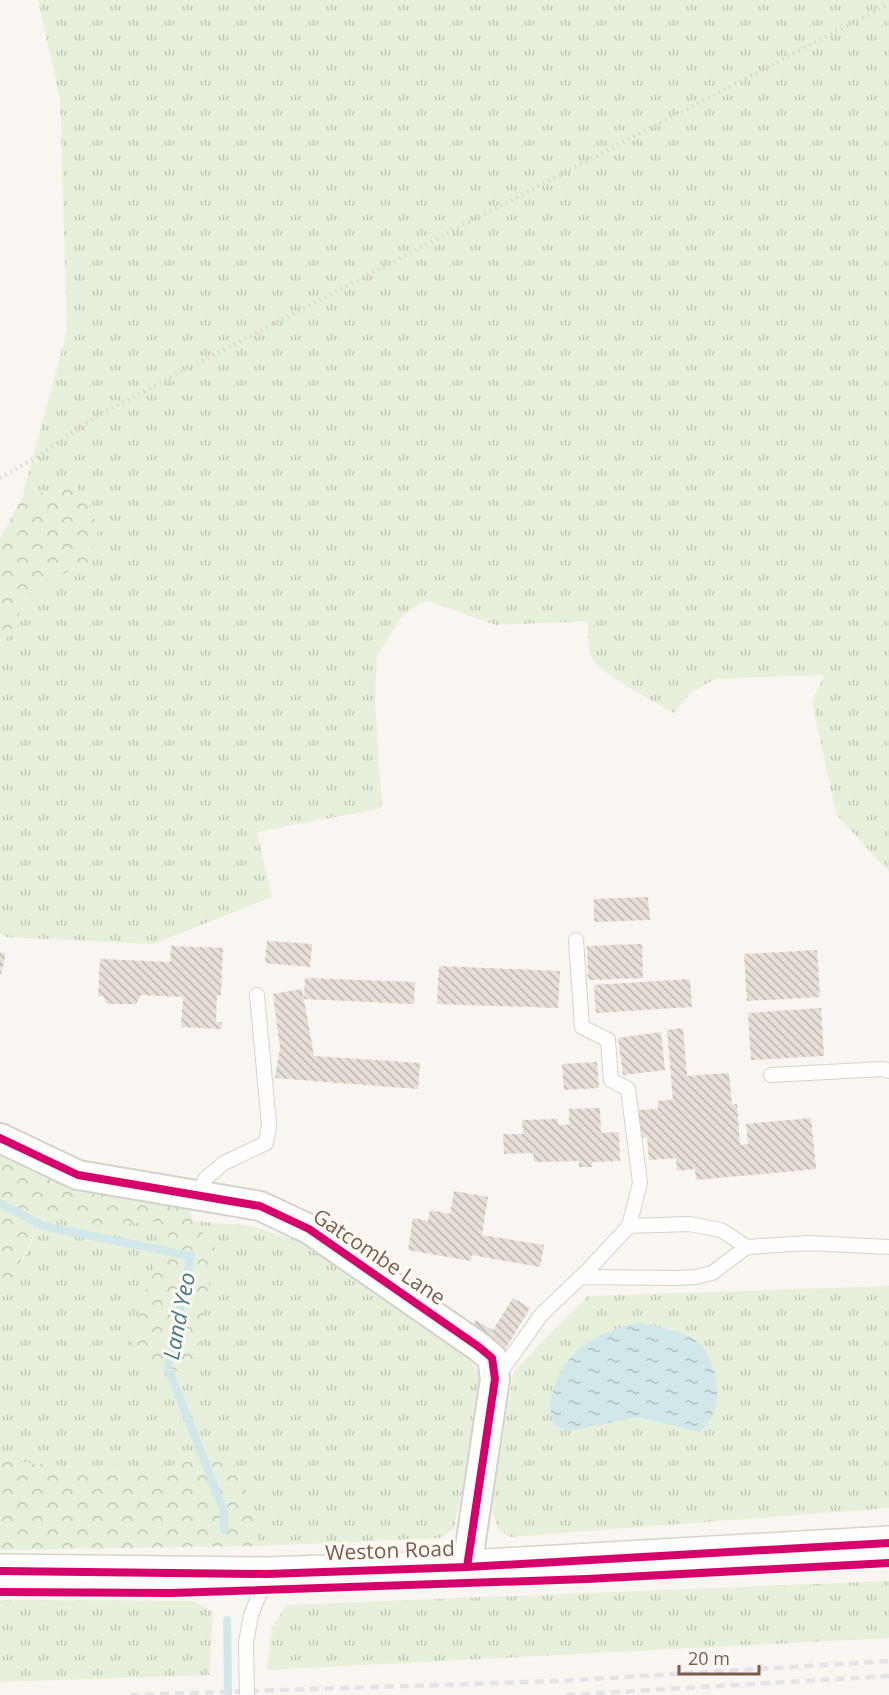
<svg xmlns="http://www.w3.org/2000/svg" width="889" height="1695" viewBox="0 0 889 1695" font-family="'Open Sans',sans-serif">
  <defs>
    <pattern id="grass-tufts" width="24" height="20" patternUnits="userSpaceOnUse" patternTransform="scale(1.5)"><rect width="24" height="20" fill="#e7f0db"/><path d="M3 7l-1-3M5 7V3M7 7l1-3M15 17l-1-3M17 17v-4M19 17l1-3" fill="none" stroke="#c0c6b4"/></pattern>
    <pattern id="forest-crowns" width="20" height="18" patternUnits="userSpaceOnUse" patternTransform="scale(1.5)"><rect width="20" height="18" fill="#e7f0db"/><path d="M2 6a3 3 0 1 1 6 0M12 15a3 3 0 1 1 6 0" fill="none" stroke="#c0c6b4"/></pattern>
    <pattern id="water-ripples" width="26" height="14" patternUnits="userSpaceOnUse" patternTransform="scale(1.5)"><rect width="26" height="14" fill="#d0e8ea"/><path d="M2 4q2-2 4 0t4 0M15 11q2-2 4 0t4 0" fill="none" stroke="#aebfc0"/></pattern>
    <pattern id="building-back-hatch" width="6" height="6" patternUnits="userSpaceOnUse" patternTransform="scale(1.5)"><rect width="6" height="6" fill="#e6ded7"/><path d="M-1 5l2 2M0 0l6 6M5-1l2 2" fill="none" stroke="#bfb7b1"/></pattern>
  </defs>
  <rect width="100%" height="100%" fill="#f9f5f0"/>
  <path fill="url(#grass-tufts)" d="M 38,0 L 889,0 L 889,872 L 836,814 L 812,701 L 825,675 L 715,679 L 690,693 L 674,713 C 658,704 598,672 592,658 C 587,647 588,634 588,621 L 496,625 L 429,601 L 420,603 L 402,616 L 377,656 L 375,702 L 382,808 L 257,832 L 272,897 L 153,944 L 6,937 L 0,933 L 0,652 L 34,585 L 88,564 L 75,483 L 22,498 L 67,331 L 60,99 Z
    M 46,1211 L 89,1225 L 158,1222 L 170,1231 L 149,1281 L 132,1336 L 137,1366 L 194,1372 L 215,1248 L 193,1221 L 251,1226 L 311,1245 L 466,1353 L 482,1378 L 482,1394 L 454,1528 L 441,1538 L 258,1546 L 256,1512 L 188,1459 L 162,1476 L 0,1460 L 0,1289 L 8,1287 L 27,1252 Z
    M 889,1286 L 889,1508 L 510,1537 L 499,1531 L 491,1507 L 514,1371 L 588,1296 Z
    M 889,1581 L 889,1638 L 267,1670 L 272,1627 L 287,1605 Z
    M 0,1600 L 194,1601 L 213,1612 L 209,1675 L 0,1682 Z"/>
  <path fill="url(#forest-crowns)" d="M 75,483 L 99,528 L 88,564 L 34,585 L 0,652 L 0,538 L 22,498 Z
    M 0,1127 L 30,1144 L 187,1204 L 193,1221 L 215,1248 L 194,1373 L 136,1366 L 132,1336 L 149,1281 L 170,1231 L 158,1222 L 89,1225 L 46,1211 L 8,1287 L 0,1289 Z
    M 188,1459 L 233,1464 L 256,1512 L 258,1546 L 0,1550 L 0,1460 L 161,1476 Z"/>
  <path fill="url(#water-ripples)" d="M 639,1323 C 655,1326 688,1332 700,1344 C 712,1356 722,1393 715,1409 C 712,1417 706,1425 700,1432 L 637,1417 L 569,1431 L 554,1425 C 553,1419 550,1412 550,1406 C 550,1402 552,1396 553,1392 C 562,1352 601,1329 639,1323 Z"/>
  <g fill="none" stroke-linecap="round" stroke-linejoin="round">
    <path stroke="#d0e8ea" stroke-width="8" d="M 0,1203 L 43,1226 L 191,1256 L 168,1368 L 224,1511 L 224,1530
      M 227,1620 L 228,1695"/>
  </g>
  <path fill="url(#building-back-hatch)" d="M 648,897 L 650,920 L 594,922 L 594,899 Z
    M 267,941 L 312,944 L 310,967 L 265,963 Z
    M 642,944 L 643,978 L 588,980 L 587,946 Z
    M 171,946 L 223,948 L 221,995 L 217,995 L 216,1022 L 222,1022 L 221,1029 L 181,1027 L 183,997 L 141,995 L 136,1004 L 107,1004 L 103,996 L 98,996 L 100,959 L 170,962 Z
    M 817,950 L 820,997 L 747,1001 L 744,954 Z
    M 0,952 L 6,954 L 1,974 L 0,974 Z
    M 439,966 L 560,971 L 558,1008 L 437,1004 Z
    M 305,978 L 415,982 L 414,1004 L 304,999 Z
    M 690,979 L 692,1007 L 596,1013 L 594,985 Z
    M 302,989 L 314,1056 L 420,1063 L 418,1089 L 275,1078 L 280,1048 L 273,994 Z
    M 821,1008 L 824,1056 L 751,1060 L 748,1013 Z
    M 683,1028 L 687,1076 L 729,1073 L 732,1105 L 737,1104 L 740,1145 L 748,1144 L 746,1124 L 811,1118 L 816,1169 L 696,1180 L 695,1169 L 677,1171 L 676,1158 L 649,1160 L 647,1137 L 639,1138 L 637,1110 L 658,1109 L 658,1101 L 673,1100 L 667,1030 Z
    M 661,1032 L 665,1070 L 623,1075 L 618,1038 Z
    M 597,1062 L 599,1088 L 564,1090 L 562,1064 Z
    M 600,1108 L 601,1133 L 619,1132 L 620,1161 L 592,1162 L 592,1167 L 579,1167 L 579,1161 L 534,1162 L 533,1153 L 504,1154 L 503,1134 L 523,1134 L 522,1120 L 558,1119 L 558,1125 L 569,1125 L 569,1109 Z
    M 454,1191 L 488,1197 L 482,1235 L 544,1245 L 540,1267 L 472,1255 L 471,1261 L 408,1250 L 413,1218 L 428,1221 L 430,1210 L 450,1214 Z
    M 513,1298 L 530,1308 L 504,1351 L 470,1330 L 476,1320 L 493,1330 Z"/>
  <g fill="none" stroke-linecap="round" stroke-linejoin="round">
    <g stroke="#d7d1cb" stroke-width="16">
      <path id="lane" d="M 771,1075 L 883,1069 L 889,1071
        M 200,1196 L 205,1179 L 224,1163 L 266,1143 L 269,1125 L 257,995
        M 629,1226 L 689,1224 L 721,1230 L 747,1247 L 808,1243 L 889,1247
        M 581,1277 L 675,1278 L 696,1277 L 712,1273 L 747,1247
        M 497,1377 L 541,1315 L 588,1270 L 629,1226 L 640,1183 L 628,1089 L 611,1080 L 608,1040 L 582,1027 L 576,940
        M 246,1643 L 251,1615 L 267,1575"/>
    </g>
    <g stroke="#d7d1cb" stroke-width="32">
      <path id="street" d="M 0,1138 L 78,1175 L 260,1206 L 309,1229 L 479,1347 L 492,1358 L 495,1379 L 467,1567"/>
    </g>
    <g stroke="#d9d2cb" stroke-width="36">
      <path id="secondary" d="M 0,1571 L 267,1574 L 467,1567 L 889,1543"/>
    </g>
    <path stroke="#dcd5d0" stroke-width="4" stroke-dasharray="1.5 4.5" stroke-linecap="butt" d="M 0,478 L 43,453 L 98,415 L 889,4"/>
    <use href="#lane" stroke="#fefefd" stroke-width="14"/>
    <use href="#street" stroke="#fefefd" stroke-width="28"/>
    <use href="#secondary" stroke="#fefefd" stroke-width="33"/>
    <path stroke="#e6e3e7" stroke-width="4.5" stroke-dasharray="9 6" stroke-linecap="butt" d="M 130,1695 L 559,1681 L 889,1661
      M 566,1695 L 889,1676"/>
    <g stroke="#d7d1cb" stroke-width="16" stroke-linecap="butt">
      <path id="lane-bridge" d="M 246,1643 L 247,1695"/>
    </g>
    <use href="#lane-bridge" stroke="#fefefd" stroke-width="14"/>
    <g stroke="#fffaf3" stroke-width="11">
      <path id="cycleway" d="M 0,1138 L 78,1175 L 260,1206 L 309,1229 L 479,1347 L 492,1358 L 495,1379 L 467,1567
        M 0,1571 L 267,1574 L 467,1567 L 889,1543
        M 0,1592 L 171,1593 L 587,1579 L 889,1563"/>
    </g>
    <use href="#cycleway" stroke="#d6006c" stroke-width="8"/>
  </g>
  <g text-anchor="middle" stroke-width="6" stroke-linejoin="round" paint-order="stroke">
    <g font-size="21" fill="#7a5c4d" stroke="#fffaf3">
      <text transform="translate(379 1257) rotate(34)" y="7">Gatcombe Lane</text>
      <text transform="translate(390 1551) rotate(-2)" y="7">Weston Road</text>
    </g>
    <g font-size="22" font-style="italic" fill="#437c86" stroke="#fffaf3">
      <text transform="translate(179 1316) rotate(-79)" y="8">Land Yeo</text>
    </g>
  </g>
  <path d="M679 1665v9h80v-9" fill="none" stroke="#7a5c4d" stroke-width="3"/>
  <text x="688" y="1665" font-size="18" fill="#7a5c4d" stroke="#fffaf3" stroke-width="4.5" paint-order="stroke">20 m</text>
</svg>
